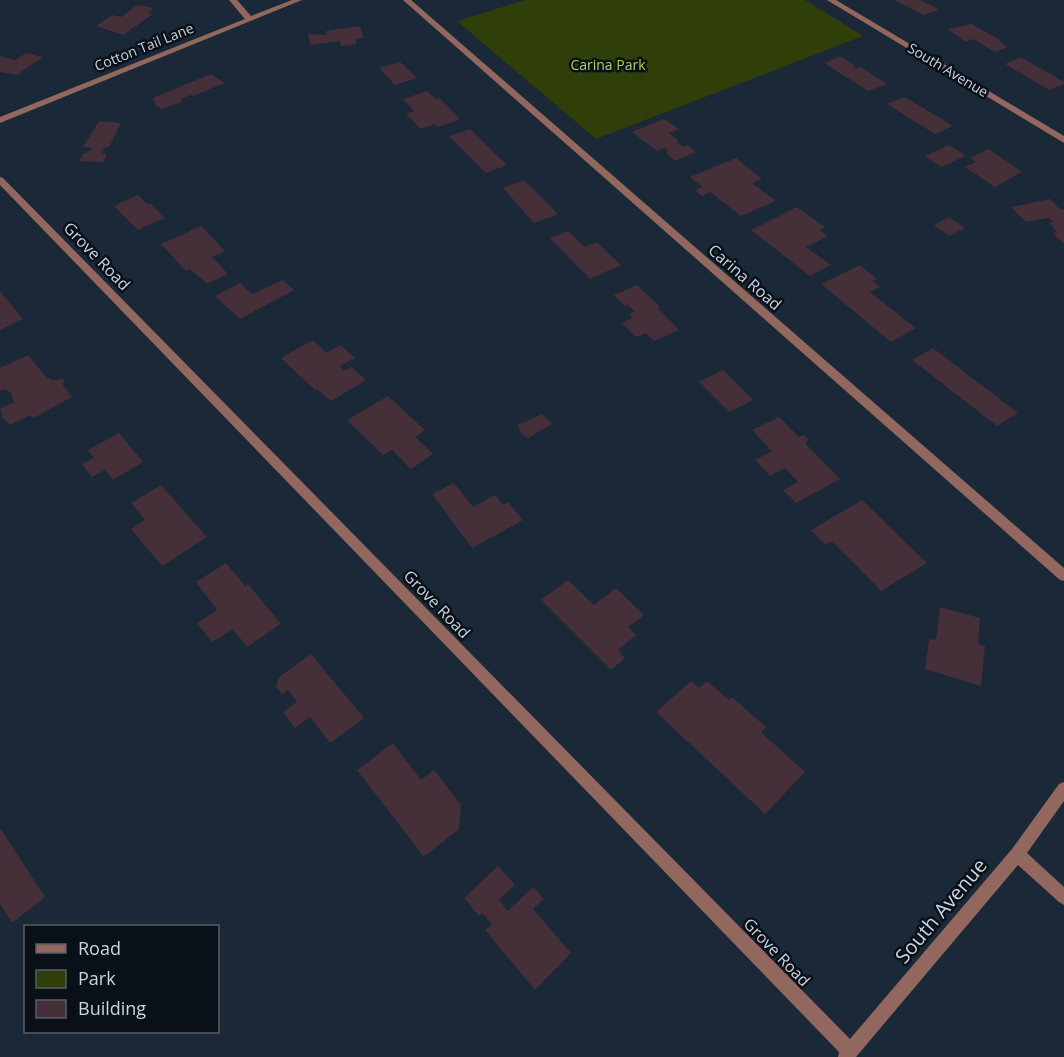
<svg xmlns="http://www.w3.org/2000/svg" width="1064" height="1057" viewBox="0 0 1064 1057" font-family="'Open Sans',sans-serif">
  <rect width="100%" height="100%" fill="#1a2837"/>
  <path fill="#303f09" d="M 525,0 L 805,0 L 863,36 L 596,139 L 457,21 Z"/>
  <path fill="#452f38" d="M 894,0 L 921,0 L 939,10 L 924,15 Z
    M 137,5 L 154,8 L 148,13 L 153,14 L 123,35 L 96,26 L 112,15 L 121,17 Z
    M 972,24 L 1001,41 L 1000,42 L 1008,47 L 995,52 L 973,39 L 966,42 L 947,29 Z
    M 360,26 L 363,38 L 355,39 L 357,44 L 341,46 L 340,41 L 310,45 L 308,34 L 327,35 L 326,31 Z
    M 26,53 L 43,57 L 17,75 L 0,72 L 0,56 L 15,60 Z
    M 841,56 L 855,66 L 853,66 L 857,69 L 861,67 L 887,84 L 868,91 L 824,63 Z
    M 1021,57 L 1064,82 L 1064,84 L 1049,90 L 1005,64 Z
    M 400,62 L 417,78 L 395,85 L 379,68 Z
    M 211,74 L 225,83 L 193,96 L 191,95 L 181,99 L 182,102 L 161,109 L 155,104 L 153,98 L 155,97 Z
    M 427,91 L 436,99 L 439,98 L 460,119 L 438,127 L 435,124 L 421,129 L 406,114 L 414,111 L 403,99 Z
    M 904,97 L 920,106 L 953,126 L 935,134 L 887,104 Z
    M 664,119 L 679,129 L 669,133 L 679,141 L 677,142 L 684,147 L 688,145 L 696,152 L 675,161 L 666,153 L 669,152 L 665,148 L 657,151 L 632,132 Z
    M 99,121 L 121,123 L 109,147 L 104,148 L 102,153 L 107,154 L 103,162 L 79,161 L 84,153 L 87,153 L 92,148 L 83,147 Z
    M 470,129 L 507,165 L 486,173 L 449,136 Z
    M 949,145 L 966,156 L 941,167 L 925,156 Z
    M 989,149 L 1022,172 L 995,187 L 965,167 L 976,162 L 970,158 Z
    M 736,158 L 762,179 L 752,183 L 776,201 L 741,216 L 710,192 L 702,196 L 695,190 L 702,187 L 690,177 Z
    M 524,180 L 558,214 L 534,223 L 503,188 Z
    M 138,195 L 147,204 L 151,204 L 165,218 L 138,230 L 114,206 Z
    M 1050,199 L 1061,210 L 1064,209 L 1064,244 L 1053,233 L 1057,232 L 1049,223 L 1053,222 L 1049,218 L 1026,222 L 1011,207 Z
    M 797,207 L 825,227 L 819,230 L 828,236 L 806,247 L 831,265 L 810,276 L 751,230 Z
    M 949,217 L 965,228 L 949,236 L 934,225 Z
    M 201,226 L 225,251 L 212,257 L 228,274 L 207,284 L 190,269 L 186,271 L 161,244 Z
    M 568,231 L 584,247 L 597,242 L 621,265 L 590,279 L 550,238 Z
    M 860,265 L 877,279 L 873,281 L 880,287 L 870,292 L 916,328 L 891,342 L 821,284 Z
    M 283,280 L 294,290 L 240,319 L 215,296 L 240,283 L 252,294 Z
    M 637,285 L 660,307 L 658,309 L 679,330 L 654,341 L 646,333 L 636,337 L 622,323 L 633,318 L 629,314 L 635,311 L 628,305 L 625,306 L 614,295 Z
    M 0,291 L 23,319 L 0,330 Z
    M 313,340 L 327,353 L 341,345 L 355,358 L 340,366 L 344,371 L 351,367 L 366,380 L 331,401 L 317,389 L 315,390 L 281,358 Z
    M 933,348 L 1018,413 L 997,426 L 912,360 Z
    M 28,355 L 46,377 L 52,380 L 64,379 L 63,385 L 72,397 L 34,418 L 30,415 L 10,425 L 3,419 L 0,409 L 14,402 L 11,393 L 5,389 L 0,391 L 0,368 Z
    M 723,370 L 753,400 L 729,412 L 699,382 Z
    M 388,396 L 425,430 L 415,437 L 433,454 L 411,469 L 392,450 L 383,455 L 347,420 Z
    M 542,414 L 552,424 L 528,438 L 521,434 L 518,425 Z
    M 779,417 L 799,437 L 804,435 L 808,439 L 806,444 L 840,479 L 796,503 L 783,490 L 798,482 L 785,468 L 770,476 L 755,460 L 772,451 L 752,430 Z
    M 119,433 L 143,462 L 113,480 L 105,470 L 92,477 L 82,464 L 94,458 L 88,450 Z
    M 454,483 L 473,507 L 495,495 L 503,505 L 508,502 L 523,520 L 472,548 L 432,494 Z
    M 161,485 L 207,537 L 162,566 L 131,529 L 145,520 L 131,503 Z
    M 862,500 L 927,563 L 881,591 L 832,541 L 825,545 L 811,530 Z
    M 226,563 L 245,586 L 248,584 L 281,624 L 247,647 L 233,629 L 212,642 L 197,623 L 217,610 L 196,582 Z
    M 568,580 L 594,605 L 616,588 L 644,615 L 628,627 L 636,635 L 618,650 L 625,658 L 611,670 L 541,600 Z
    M 940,607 L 980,618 L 978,644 L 985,646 L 981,686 L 925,669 L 929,639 L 936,640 Z
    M 311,654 L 364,718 L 330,743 L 310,717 L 295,728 L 283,712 L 297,702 L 288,690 L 282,695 L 276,686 L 279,677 Z
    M 691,681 L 699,688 L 707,681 L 729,700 L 732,697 L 766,727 L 761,732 L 805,772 L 765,814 L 656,712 Z
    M 393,743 L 421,780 L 434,770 L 461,805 L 459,829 L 424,857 L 357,770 Z
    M 0,828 L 45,897 L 12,923 L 0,904 Z
    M 498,866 L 515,885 L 499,900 L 508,911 L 533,887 L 544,899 L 533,909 L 571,953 L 535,990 L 485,930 L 492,924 L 482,913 L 479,916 L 464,898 Z"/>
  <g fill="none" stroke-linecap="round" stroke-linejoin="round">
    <path fill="#92685e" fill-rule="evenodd" d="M 229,0 L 237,0 L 251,16 L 292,0 L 302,0 L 0,123 L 0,117 L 245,19 Z
      M 403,0 L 411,0 L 1064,568 L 1064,581 L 1060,580 Z
      M 827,0 L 836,0 L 1064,136 L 1064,143 Z
      M 0,177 L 3,178 L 850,1039 L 1012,849 L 1059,784 L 1064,782 L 1064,801 L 1027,853 L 1064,887 L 1064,905 L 1059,902 L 1018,865 L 856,1057 L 838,1057 L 839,1052 L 0,185 Z"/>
  </g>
  <g text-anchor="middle" stroke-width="5" stroke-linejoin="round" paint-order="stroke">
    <g font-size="14" fill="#ccd4df" stroke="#0a1017">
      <text transform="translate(144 47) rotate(-22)" y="5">Cotton Tail Lane</text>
      <text transform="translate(948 70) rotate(31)" y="5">South Avenue</text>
    </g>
    <g font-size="14" fill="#acd457" stroke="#0a1017">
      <text x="608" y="70">Carina Park</text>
    </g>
    <g font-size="16" fill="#ccd4df" stroke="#0a1017">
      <text transform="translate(97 256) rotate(46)" y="6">Grove Road</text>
      <text transform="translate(745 277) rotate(41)" y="6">Carina Road</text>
      <text transform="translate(437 604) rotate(46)" y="6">Grove Road</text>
      <text transform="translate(777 952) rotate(46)" y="6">Grove Road</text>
    </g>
    <g font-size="20" fill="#ccd4df" stroke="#0a1017">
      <text transform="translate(941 911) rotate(-50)" y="7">South Avenue</text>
    </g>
  </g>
  <rect x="24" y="925" width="195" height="108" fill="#0a1017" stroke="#585e67" stroke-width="1.5"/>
  <rect x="36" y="944" width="30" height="9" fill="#92685e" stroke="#585e67" stroke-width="1.5"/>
  <text x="78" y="955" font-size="18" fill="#ccd4df">Road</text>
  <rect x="36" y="970" width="30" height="18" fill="#303f09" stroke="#585e67" stroke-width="1.5"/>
  <text x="78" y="985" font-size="18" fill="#ccd4df">Park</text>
  <rect x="36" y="1000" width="30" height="18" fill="#452f38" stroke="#585e67" stroke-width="1.5"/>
  <text x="78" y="1015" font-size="18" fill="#ccd4df">Building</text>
</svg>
